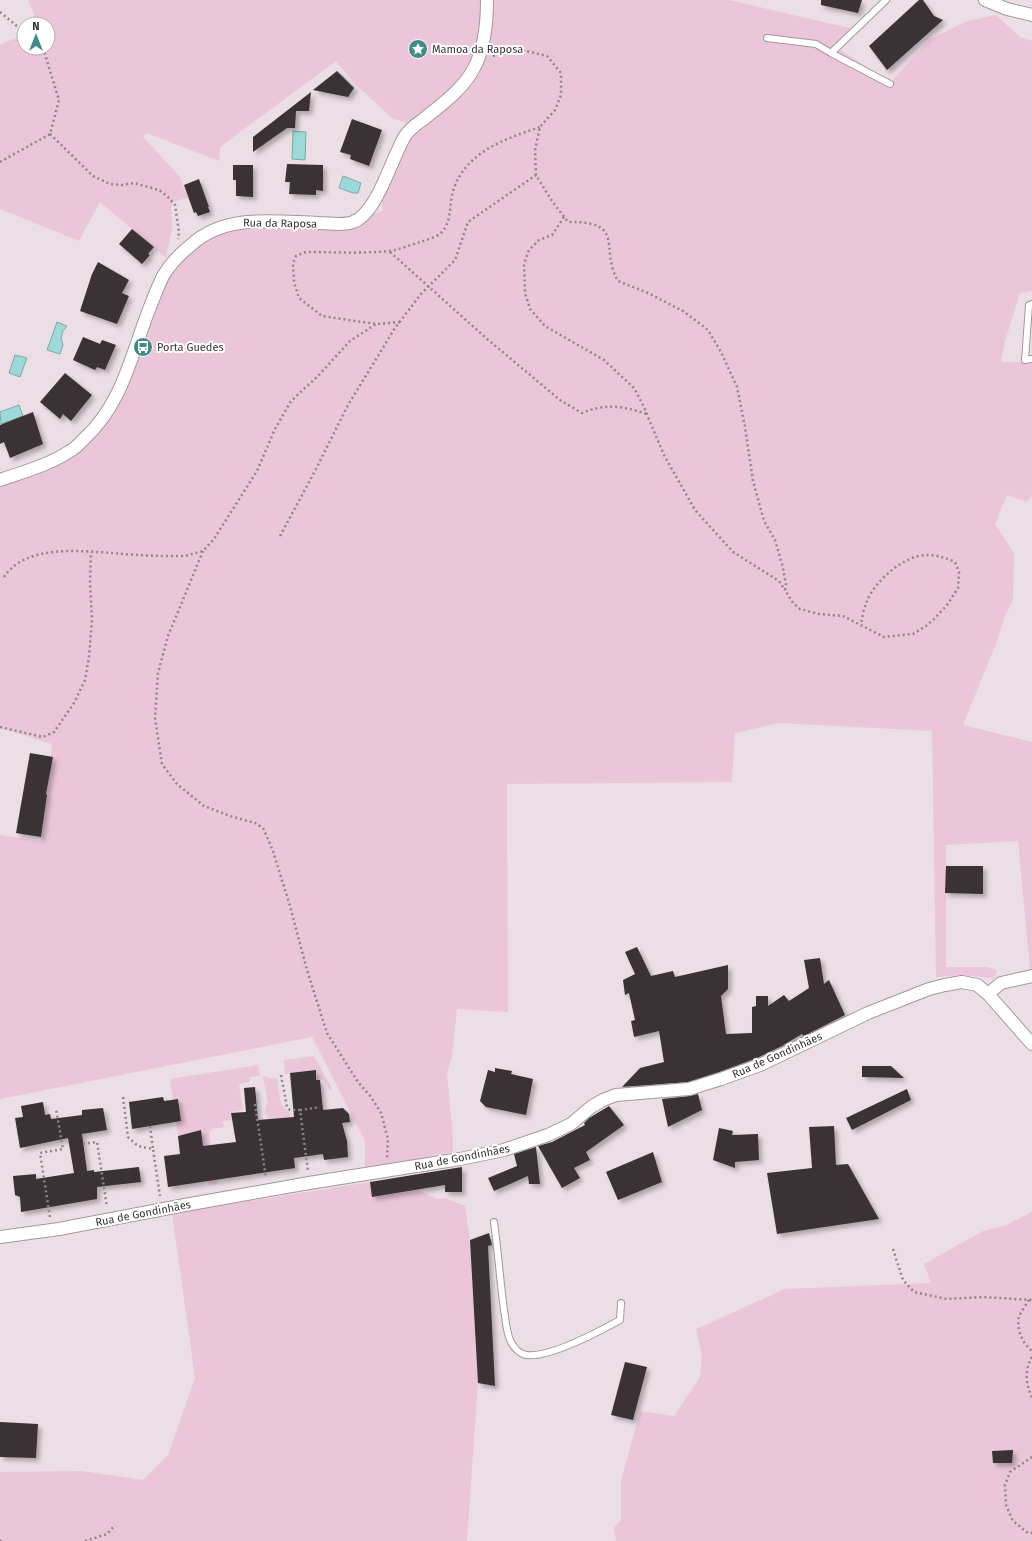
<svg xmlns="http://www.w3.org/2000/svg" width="1032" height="1541" viewBox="0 0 1032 1541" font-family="'Fira Sans',sans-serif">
  <defs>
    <filter id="shadow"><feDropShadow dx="3.5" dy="3.5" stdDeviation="2" flood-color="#0004"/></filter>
  </defs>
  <rect width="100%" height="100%" fill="#ebdfe5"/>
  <path fill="#eac6d8" d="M 28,0 L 729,0 L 854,29 L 839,49 L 891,82 L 930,39 L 967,21 L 996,15 L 1020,37 L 1032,41 L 1032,291 L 1020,293 L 1005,341 L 1001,362 L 1032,362 L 1032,495 L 1027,502 L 1007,495 L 995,524 L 1014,553 L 1013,601 L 1005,616 L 997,641 L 963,725 L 1032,742 L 1032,970 L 1030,970 L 1018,841 L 946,845 L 946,967 L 988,967 L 997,971 L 994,978 L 962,975 L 936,977 L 932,731 L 779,723 L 735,733 L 732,782 L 507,784 L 508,1012 L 457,1009 L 452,1057 L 447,1073 L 453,1137 L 453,1152 L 365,1168 L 365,1141 L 312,1037 L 0,1099 L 0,835 L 41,841 L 52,744 L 0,728 L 0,477 L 46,465 L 98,431 L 162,270 L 197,232 L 250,217 L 332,226 L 383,211 L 381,196 L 412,125 L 392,118 L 354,83 L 336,61 L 220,147 L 219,161 L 147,133 L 143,137 L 180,177 L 188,198 L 175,201 L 171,206 L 172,229 L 166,258 L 100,202 L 79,241 L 0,209 L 0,45 L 24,34 L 24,48 L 48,48 L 48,24 L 38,24 Z
    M 314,1056 L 332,1089 L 330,1090 L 323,1080 L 316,1080 L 315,1070 L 285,1074 L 284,1060 Z
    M 258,1065 L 260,1076 L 250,1077 L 250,1082 L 239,1084 L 243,1110 L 230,1112 L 231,1120 L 223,1121 L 224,1127 L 212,1129 L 209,1132 L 217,1184 L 209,1185 L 201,1132 L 178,1135 L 170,1079 Z
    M 267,1076 L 267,1078 L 277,1078 L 281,1104 L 291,1114 L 289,1117 L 268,1119 L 267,1115 L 265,1114 L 266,1105 L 268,1104 L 263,1077 Z
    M 370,1182 L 373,1197 L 418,1190 L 437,1199 L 445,1198 L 465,1206 L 470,1240 L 478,1383 L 467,1541 L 0,1541 L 0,1472 L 82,1471 L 143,1480 L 168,1455 L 195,1378 L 172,1213 Z
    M 1032,1212 L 1032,1541 L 616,1541 L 614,1527 L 621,1520 L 621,1481 L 640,1411 L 674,1416 L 700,1377 L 702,1356 L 696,1329 L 785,1289 L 931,1283 L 924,1264 L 983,1231 L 1004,1226 Z"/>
  <path fill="#9cd9d8" stroke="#7ea7a7" d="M 293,131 L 306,132 L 305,160 L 292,159 Z
    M 343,176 L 361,183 L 358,193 L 353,193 L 339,188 Z
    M 57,322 L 67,326 L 63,331 L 61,338 L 63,345 L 60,354 L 47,350 Z
    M 15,355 L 27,358 L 20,377 L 9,373 Z
    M 19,405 L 23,416 L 1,424 L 0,412 Z"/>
  <path fill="#3a3136" filter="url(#shadow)" d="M 821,0 L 862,0 L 858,13 L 821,5 Z
    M 919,0 L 923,0 L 934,16 L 943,20 L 887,70 L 869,46 Z
    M 337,71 L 354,88 L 348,97 L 313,90 Z
    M 311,92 L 309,111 L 296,111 L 295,128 L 287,128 L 253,152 L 253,137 Z
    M 352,119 L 382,130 L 369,166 L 350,159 L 351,155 L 340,152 Z
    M 287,164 L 323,165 L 323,191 L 316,190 L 316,195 L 289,194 L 290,182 L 285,182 Z
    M 233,165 L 253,165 L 253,197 L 236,196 L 236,180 L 233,180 Z
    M 199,179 L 209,207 L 208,207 L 210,212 L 198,216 L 196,212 L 194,213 L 184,185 Z
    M 132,229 L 154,247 L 148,254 L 150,255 L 142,264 L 119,244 Z
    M 98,262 L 129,280 L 122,293 L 129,296 L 117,324 L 80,311 L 92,274 Z
    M 83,337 L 100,344 L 102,340 L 116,345 L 105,370 L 97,367 L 95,370 L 73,360 Z
    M 65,373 L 92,395 L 71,421 L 63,414 L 60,419 L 40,402 Z
    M 33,412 L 43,444 L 10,458 L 4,442 L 0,444 L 0,425 Z
    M 30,753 L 53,757 L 46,794 L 47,795 L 41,837 L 16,833 Z
    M 946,866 L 983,866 L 983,894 L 945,893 Z
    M 637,947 L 651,976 L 673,971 L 675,977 L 728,965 L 728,989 L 721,996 L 726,1034 L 752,1033 L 752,1007 L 756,1006 L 756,996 L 768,996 L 768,1006 L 784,995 L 789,1001 L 809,988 L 804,960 L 820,958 L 824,984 L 829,980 L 845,1015 L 804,1036 L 802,1034 L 782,1046 L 757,1058 L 719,1072 L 688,1082 L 622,1087 L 640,1068 L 664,1062 L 659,1031 L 634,1037 L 631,1021 L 635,1020 L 629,993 L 625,995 L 623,980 L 635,974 L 625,952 Z
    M 862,1066 L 891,1066 L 904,1078 L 862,1077 Z
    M 495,1068 L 512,1071 L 511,1074 L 533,1079 L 526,1115 L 486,1107 L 480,1101 L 488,1070 L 495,1072 Z
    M 316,1070 L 316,1080 L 320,1080 L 323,1110 L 343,1108 L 349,1114 L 350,1122 L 342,1123 L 347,1141 L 348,1157 L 324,1160 L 323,1154 L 294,1158 L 295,1168 L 168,1187 L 164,1156 L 180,1154 L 178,1136 L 201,1130 L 203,1146 L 236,1142 L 231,1113 L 246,1112 L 244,1088 L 255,1087 L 258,1120 L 294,1117 L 290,1073 Z
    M 907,1089 L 911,1100 L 852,1130 L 846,1118 Z
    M 698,1094 L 702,1110 L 668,1127 L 662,1099 L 690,1096 Z
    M 163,1097 L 164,1101 L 178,1099 L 181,1121 L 132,1129 L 129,1102 Z
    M 43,1102 L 45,1115 L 50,1114 L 51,1119 L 82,1115 L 82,1110 L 103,1108 L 107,1130 L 82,1134 L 87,1171 L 94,1170 L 94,1172 L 139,1167 L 141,1182 L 97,1187 L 97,1199 L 21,1212 L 20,1197 L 15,1195 L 13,1176 L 36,1174 L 36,1179 L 74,1173 L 68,1138 L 20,1148 L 15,1118 L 23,1117 L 21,1106 Z
    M 609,1106 L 624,1125 L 586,1152 L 590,1160 L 574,1168 L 580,1178 L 562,1188 L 538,1146 L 552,1142 L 585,1125 L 584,1123 L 589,1118 Z
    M 834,1126 L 836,1165 L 848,1164 L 879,1219 L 777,1234 L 767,1173 L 812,1168 L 809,1127 Z
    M 719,1128 L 733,1131 L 732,1135 L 758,1134 L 759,1160 L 735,1162 L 735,1168 L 713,1160 Z
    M 536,1147 L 540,1184 L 529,1184 L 528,1176 L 494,1191 L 488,1178 L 517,1166 L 514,1154 Z
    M 653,1152 L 662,1182 L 618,1200 L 606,1172 Z
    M 462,1167 L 462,1192 L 445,1192 L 445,1185 L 372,1197 L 370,1182 Z
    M 489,1233 L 492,1245 L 488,1246 L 495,1386 L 478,1383 L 470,1240 Z
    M 625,1362 L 647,1367 L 633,1420 L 611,1415 Z
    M 0,1422 L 38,1424 L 36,1458 L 0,1457 Z
    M 1013,1450 L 1012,1463 L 993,1463 L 992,1451 Z"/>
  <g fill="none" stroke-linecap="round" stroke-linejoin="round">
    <g stroke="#a3979d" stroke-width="8">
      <path id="service" d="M 886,0 L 831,53 L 890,84
        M 767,38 L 816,44 L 831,53
        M 1032,304 L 1029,305 L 1025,360 L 1032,359
        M 494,1222 C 498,1251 500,1280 504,1310 C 506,1320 506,1333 511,1342 C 514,1348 520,1354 527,1355 C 549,1358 600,1331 620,1320 L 621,1303"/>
    </g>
    <g stroke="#a3979d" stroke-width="14">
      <path id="minor" d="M 985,0 L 1007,9 L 1032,15
        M 0,480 C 23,472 49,465 70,451 C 76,448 80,443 84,439 C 123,403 131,355 150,307 C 154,297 158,286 163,276 C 170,264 181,253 191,245 C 226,213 275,222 319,223 C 329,223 343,226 353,222 C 377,214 392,157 405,136 C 409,129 418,123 425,118 C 442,104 462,90 473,70 C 485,49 487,23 487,0
        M 988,994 L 1001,983 L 1032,976
        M 0,1237 L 59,1229 L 185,1205 L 309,1183 L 460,1159 L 504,1150 L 548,1135 L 571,1124 L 591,1107 L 603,1100 L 616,1095 L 689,1089 L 721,1079 L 760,1065 L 868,1013 L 929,989 L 945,985 L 962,982 L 977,985 L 988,994 L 1032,1044"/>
    </g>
    <path stroke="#8e8589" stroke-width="2.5" stroke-dasharray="2 3" stroke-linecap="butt" d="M 0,12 L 24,32
      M 493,56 L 522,50 L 547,56 L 561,73 L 561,95 L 555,110 L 540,127 L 535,150 L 536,175 L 552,201 L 568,222 C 627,221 599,248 618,281 L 646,292 L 683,311 L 708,330 L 721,352 L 737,387 L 745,427 L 753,481 L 764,521 L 775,540 L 782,564 L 786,584 L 785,590 L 793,603 L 800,609 L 819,614 L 843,616 L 884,637 L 913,634 L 926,626 L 934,619 L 947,605 L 958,588 L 959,572 L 955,562 C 946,558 937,555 928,555 C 905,554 875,581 867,601 C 864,608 862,617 861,625
      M 50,134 L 93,176 L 110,184 L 122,185 L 134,183 L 159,190 L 167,196 L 175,205 L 179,232 L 178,239
      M 0,162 L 50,134 L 59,100 L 43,48
      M 564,217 L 552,235 L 539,240 L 529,250 L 524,264 L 525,293 L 530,309 L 545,326 L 604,360 L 634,388 L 643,405 L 664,455 L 695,510 L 733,552 L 779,581 L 785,590
      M 390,252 L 486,338 L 560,400 L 582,413 C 607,403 622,406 647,414
      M 400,322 L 376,324 L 322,316 L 299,298 L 294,282 L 293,263 L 296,256 L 306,252 C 333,252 361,254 388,251 C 399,250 410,245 420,242 C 427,240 437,237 442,232 C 452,221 449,204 453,191 C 465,152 505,139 540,127
      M 280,536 L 316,469 L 348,405 L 395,328 L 421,294 L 455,260 L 468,222 L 536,175
      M 203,551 L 168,636 L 158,673 L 155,718 L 162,764 L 177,784 L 204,806 L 230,816 L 255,823 L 263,828 L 273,851 L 290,906 L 307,970 L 327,1033 L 358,1082 L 371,1097 L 381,1113 L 388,1139 L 387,1158
      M 4,577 C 26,544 79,551 113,553 C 133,555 153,556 174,556 L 185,556 L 203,551 L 214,539 L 257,471 L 275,429 L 291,401 L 318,376 L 350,341 L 376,324
      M 0,727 L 43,737 L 54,732 L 74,703 L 85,680 L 89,657 L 92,620 L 90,583 L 91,552
      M 281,1075 L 287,1107 L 290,1110 L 300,1110 L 308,1171
      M 123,1097 L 128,1137 L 138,1146 L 153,1149 L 160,1196
      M 255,1104 L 266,1178
      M 300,1110 L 320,1107
      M 150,1126 L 153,1149
      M 83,1144 L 97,1142 L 107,1207
      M 50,1217 L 40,1153 L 63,1149 L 56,1109
      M 893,1249 L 903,1280 L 914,1292 L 947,1299 L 983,1297 L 1032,1300
      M 1029,1300 C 1026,1305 1021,1311 1019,1317 C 1016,1329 1023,1344 1032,1351
      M 1032,1357 C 1024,1370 1026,1384 1032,1398
      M 1032,1457 L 1010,1472 L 1005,1485 L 1006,1505 L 1013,1521 L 1028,1533 L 1032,1533
      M 0,1540 L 1,1541
      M 85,1541 L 107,1534 L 115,1525"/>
    <use href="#service" stroke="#fff" stroke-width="6"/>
    <use href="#minor" stroke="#fff" stroke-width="12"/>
  </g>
  <defs>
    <g id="sight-disc" transform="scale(1)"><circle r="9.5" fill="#418a8a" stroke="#fff"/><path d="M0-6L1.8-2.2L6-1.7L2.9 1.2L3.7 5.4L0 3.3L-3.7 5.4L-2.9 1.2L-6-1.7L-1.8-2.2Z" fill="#fff"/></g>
    <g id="bus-disc" transform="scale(1)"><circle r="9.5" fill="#418a8a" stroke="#fff"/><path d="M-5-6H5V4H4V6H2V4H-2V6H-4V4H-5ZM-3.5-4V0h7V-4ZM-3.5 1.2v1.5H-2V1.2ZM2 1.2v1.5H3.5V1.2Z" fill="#fff"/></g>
  </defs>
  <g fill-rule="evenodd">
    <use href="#sight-disc" x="418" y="49"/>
    <use href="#bus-disc" x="143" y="347"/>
  </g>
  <g text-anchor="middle" stroke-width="4" stroke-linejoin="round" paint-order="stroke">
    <g font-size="11" fill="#373234" stroke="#fff" text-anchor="start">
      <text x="432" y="53">Mamoa da Raposa</text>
      <text x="157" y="351">Porta Guedes</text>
    </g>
    <g font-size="11" fill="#373234" stroke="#fff">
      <text transform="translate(280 223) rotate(1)" y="4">Rua da Raposa</text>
      <text transform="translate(777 1055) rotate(-24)" y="4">Rua de Gondinhães</text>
      <text transform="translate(462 1157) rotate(-11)" y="4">Rua de Gondinhães</text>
      <text transform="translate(143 1213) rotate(-11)" y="4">Rua de Gondinhães</text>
    </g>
  </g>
  <g transform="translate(36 36)"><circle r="19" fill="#ffffff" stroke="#afadae"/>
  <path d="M0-3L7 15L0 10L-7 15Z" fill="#418a8a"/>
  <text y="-6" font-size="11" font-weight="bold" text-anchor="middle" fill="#373234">N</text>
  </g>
</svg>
